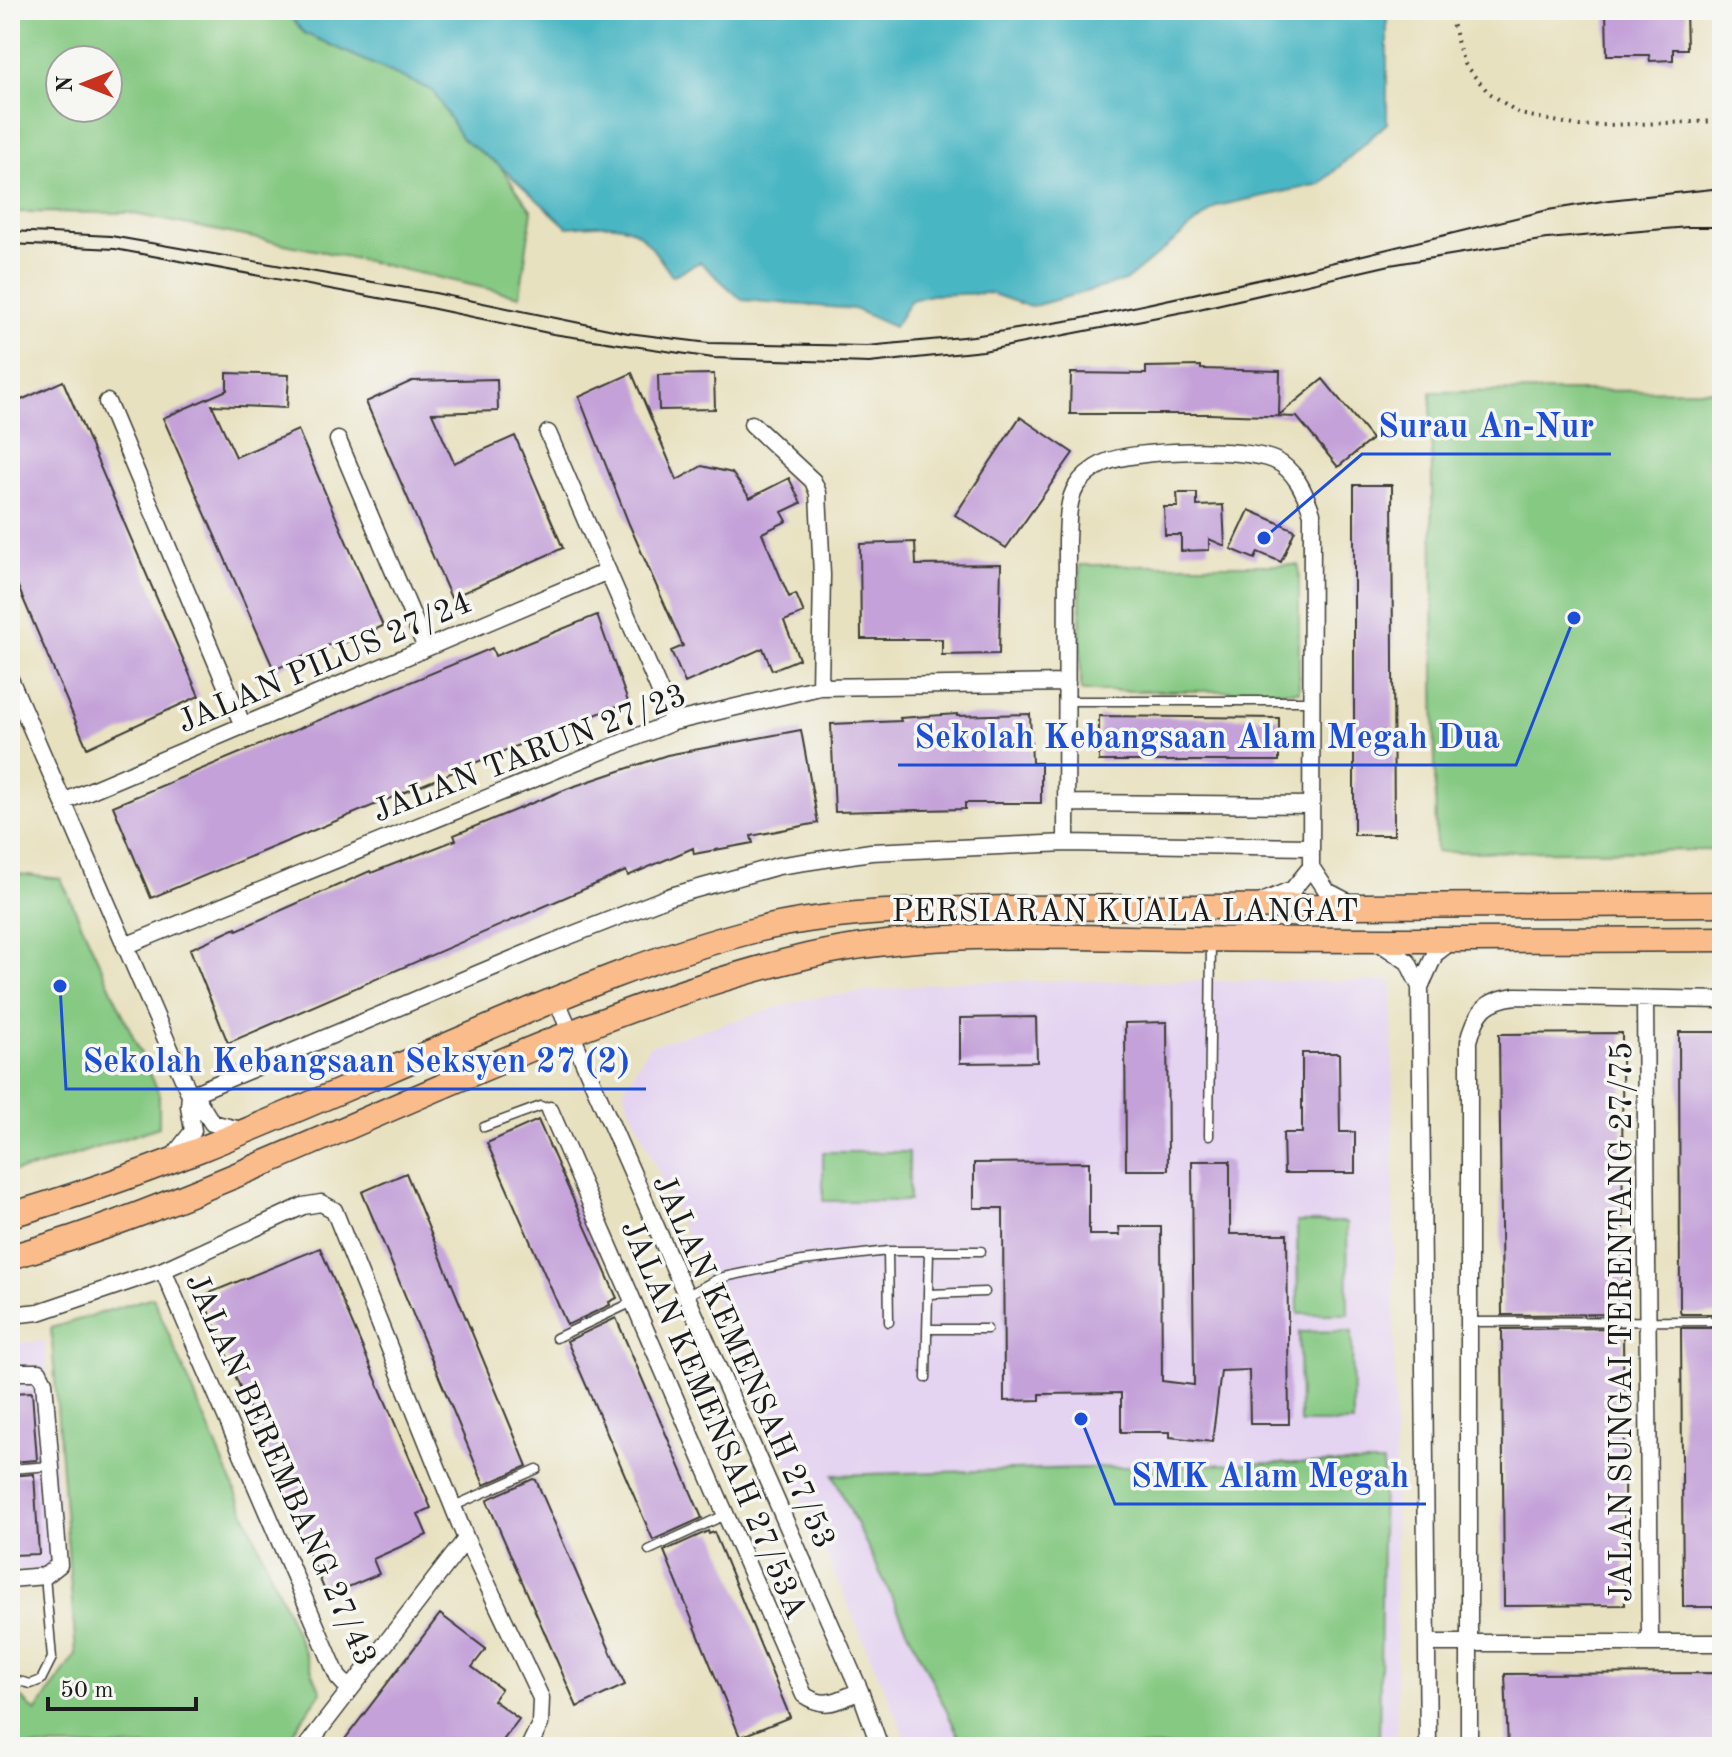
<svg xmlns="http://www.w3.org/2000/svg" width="1732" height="1757" viewBox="0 0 1732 1757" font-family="'Old Standard TT',serif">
  <rect width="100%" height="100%" fill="#f6f6f2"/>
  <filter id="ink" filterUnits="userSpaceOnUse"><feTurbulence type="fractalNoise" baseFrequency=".0125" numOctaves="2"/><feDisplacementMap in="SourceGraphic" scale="16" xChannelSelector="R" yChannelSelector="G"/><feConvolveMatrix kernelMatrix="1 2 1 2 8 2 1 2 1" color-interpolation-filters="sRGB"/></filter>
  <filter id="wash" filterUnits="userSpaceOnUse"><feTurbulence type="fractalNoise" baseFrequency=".006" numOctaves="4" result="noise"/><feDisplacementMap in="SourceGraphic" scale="32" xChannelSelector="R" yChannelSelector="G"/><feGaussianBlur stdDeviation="1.8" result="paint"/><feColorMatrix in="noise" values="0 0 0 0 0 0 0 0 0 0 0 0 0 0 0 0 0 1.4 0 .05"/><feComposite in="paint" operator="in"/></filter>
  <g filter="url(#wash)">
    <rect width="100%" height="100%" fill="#e8e1c0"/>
    <path fill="#e4d3f1" d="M 955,981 L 1392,981 L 1397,1747 L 910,1747 L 623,1091 L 649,1046 L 807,999 Z
      M 44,1341 L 65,1568 L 10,1572 L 10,1344 Z"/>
    <path fill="#86c983" stroke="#517250" stroke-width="2" fill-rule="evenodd" d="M 10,10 L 284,10 L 304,33 L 433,91 L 462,139 L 499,165 L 532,211 L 520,296 L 334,254 L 129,213 L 10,212 ZM 60,60 L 108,60 L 108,108 L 60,108 Z
      M 1722,390 L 1722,850 L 1436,852 L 1431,392 Z
      M 1080,565 L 1299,565 L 1299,691 L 1081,691 Z
      M 10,873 L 61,879 L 159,1093 L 159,1127 L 38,1167 L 10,1172 Z
      M 823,1152 L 909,1152 L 909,1201 L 823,1201 Z
      M 1297,1222 L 1347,1222 L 1348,1314 L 1298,1314 Z
      M 153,1297 L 321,1692 L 283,1747 L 10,1747 L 10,1687 L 36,1712 L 76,1654 L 51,1328 Z
      M 1352,1331 L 1353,1423 L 1300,1423 L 1299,1332 Z
      M 1274,1463 L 1383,1463 L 1379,1747 L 964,1747 L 833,1475 Z"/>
    <path fill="#48b6c3" stroke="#326970" stroke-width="2" d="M 284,10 L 1387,10 L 1387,123 L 1320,184 L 1217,206 L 1125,281 L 1030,307 L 990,293 L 931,295 L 911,300 L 894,327 L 854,309 L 742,300 L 700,262 L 672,276 C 634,221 634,222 567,227 L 499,165 L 462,139 L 433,91 L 304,33 Z"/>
    <g id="blocks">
      <path fill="#c4a2d9" d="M 1606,10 L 1686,10 L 1687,49 L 1673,49 L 1673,60 L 1650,61 L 1649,55 L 1607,55 Z
        M 1201,366 L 1201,369 L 1280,371 L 1279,415 L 1323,379 L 1372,439 L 1338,467 L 1297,417 L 1209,414 L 1070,414 L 1071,373 L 1146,374 L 1146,367 Z
        M 227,373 L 289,375 L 287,408 L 212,405 L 236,457 L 298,430 L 383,626 L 333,648 L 331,644 L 274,670 L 163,418 L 227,390 Z
        M 632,373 L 677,480 L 702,466 L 732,473 L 750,498 L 789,478 L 801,503 L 782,512 L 787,521 L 762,533 L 789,597 L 796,594 L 804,613 L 784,621 L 799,659 L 772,670 L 763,648 L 685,683 L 671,651 L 683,646 L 629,524 L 579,397 Z
        M 714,374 L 715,409 L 659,410 L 658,375 Z
        M 497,379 L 498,411 L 432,413 L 454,463 L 515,436 L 563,548 L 451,598 L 366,402 L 412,381 Z
        M 63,381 L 199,696 L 87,748 L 10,568 L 10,405 Z
        M 1020,417 L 1073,453 L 1006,548 L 955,515 Z
        M 1354,485 L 1392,485 L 1394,835 L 1354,835 Z
        M 1177,493 L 1197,493 L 1197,506 L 1223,505 L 1225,546 L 1209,539 L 1209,550 L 1181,551 L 1181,535 L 1165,535 L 1164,507 L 1178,507 Z
        M 1249,510 L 1295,530 L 1281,562 L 1258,552 L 1255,559 L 1231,549 Z
        M 915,542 L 916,565 L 1001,564 L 999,654 L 942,655 L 942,639 L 861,639 L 860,544 Z
        M 597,615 L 628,702 L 506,750 L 151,898 L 113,806 L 492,648 L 495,656 Z
        M 957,714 L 957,716 L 1030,714 L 1032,763 L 1041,763 L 1041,803 L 965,803 L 965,809 L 835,812 L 831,724 L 901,721 L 900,718 Z
        M 1099,716 L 1279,718 L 1279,761 L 1099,761 Z
        M 801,730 L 818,823 L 751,836 L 753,843 L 694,854 L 693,848 L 628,876 L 626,871 L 228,1043 L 190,949 L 236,928 L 237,930 L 370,871 L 371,873 L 456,840 L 454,835 L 569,788 L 667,755 Z
        M 1036,1017 L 1037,1062 L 960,1063 L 960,1018 Z
        M 1167,1022 L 1168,1170 L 1126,1170 L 1125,1023 Z
        M 1679,1032 L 1722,1032 L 1722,1314 L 1681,1314 L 1680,1310 Z
        M 1622,1033 L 1623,1314 L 1502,1315 L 1499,1034 Z
        M 1302,1053 L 1339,1053 L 1340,1132 L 1355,1132 L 1355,1173 L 1284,1173 L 1283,1133 L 1302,1133 Z
        M 538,1120 L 617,1298 L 609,1302 L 610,1305 L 567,1325 L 487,1143 Z
        M 1192,1161 L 1230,1161 L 1230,1234 L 1287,1234 L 1289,1424 L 1250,1424 L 1249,1370 L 1221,1371 L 1212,1442 L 1170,1437 L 1170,1432 L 1121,1432 L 1121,1393 L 1040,1394 L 1040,1400 L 1004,1401 L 1003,1208 L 974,1208 L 974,1163 L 1089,1162 L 1089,1235 L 1120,1235 L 1119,1227 L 1161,1227 L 1162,1381 L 1194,1385 Z
        M 406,1173 L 527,1466 L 484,1485 L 362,1192 Z
        M 320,1248 L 431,1508 L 418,1514 L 427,1535 L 373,1559 L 379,1574 L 327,1596 L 202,1296 Z
        M 616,1318 L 702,1518 L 653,1540 L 567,1341 Z
        M 1623,1328 L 1625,1605 L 1504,1606 L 1502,1329 Z
        M 1681,1328 L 1722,1328 L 1722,1607 L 1683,1607 Z
        M 32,1392 L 37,1460 L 10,1462 L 10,1393 Z
        M 34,1474 L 39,1554 L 10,1555 L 10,1476 Z
        M 533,1479 L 536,1480 L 625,1685 L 577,1707 L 487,1501 L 490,1498 Z
        M 708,1531 L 709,1534 L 714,1532 L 790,1717 L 740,1737 L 664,1551 Z
        M 440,1614 L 486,1649 L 472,1667 L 501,1689 L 493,1700 L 519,1719 L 498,1747 L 339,1747 Z
        M 1722,1673 L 1722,1747 L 1508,1747 L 1505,1674 Z"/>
    </g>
  </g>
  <g filter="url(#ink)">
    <use href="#blocks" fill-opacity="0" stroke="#3b3a35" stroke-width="2"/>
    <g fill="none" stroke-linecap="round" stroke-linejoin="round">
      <g stroke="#3b3a35" stroke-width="11">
        <path id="service" d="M 1067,701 L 1313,701
          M 484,1127 L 541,1106 L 550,1110
          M 1209,1136 L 1211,940
          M 888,1251 L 889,1322
          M 928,1294 L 985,1292
          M 686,1296 L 719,1278 L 802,1261 L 888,1251 L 981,1251
          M 1468,1322 L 1722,1321
          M 927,1329 L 987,1329
          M 556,1338 L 633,1302
          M 926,1378 L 929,1251
          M 10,1469 L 51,1466
          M 454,1506 L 537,1469
          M 649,1550 L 725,1515
          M 10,1679 L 31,1684 L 41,1680 L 52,1658 L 45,1576"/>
      </g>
      <g stroke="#3b3a35" stroke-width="19">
        <path id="minor" d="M 107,402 L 243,726
          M 752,424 L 813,481 L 818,493 L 822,575 L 820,687
          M 548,433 L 673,722
          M 338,440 L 426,648
          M 10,679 L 190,1095 L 189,1106 L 193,1131 L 173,1157
          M 63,802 L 608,571
          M 1067,803 L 1311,805
          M 1066,843 L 1067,540 C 1068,523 1067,502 1076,487 C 1082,477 1094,468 1104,463 C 1134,449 1243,447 1274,460 C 1295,469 1305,493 1312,513 L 1311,867 L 1327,891 L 1350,903
          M 1262,902 L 1293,889 L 1311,867
          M 1377,941 L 1408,962 L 1420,987
          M 125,946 L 673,722 L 820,687 L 1067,683
          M 556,999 L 860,1691 L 880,1747
          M 1645,1000 L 1650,1643
          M 190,1095 L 546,945 L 671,896 L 778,866 L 871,852 L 1066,843 L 1310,847
          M 190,1095 L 199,1102 L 212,1123 L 245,1131
          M 550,1110 L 804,1695 C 826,1710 838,1700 860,1691
          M 163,1270 L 338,1677 L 349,1689
          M 10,1315 L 39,1312 L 163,1270 L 303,1206 L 321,1203 L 334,1210 L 466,1539 L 541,1698 L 540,1724 L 529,1747
          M 10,1372 L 39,1372 L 44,1382 L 59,1565 L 45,1576 L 10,1579
          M 1428,1643 L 1722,1643
          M 306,1747 L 466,1539
          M 1428,1747 L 1420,987 L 1435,954 L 1452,941
          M 1469,1747 L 1469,1041 C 1477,1011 1485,1000 1516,996 L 1722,1000"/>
      </g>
      <g stroke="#3b3a35" stroke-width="27">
        <path id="primary" d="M 10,1215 C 171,1169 324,1097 478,1032 C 568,993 661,954 756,930 C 839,910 924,910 1009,908 L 1722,904
          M 10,1257 C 96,1233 178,1200 260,1165 C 436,1091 621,1000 808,956 C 931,928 1063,938 1189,939 C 1366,941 1544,940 1722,939"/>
      </g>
      <path stroke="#3b3a35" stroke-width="4" stroke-dasharray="2 6" stroke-linecap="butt" d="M 1448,10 L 1464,64 L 1488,92 L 1520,114 L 1579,126 L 1722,121"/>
      <use href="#service" stroke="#fff" stroke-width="8"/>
      <use href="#minor" stroke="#fff" stroke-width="16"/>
      <use href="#primary" stroke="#f9bc8a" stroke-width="24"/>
      <path stroke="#1c1c1c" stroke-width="2" d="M 10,231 L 111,236 L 435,293 L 628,333 L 709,343 L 867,346 L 973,336 L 1078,319 L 1285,274 L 1548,210 L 1609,200 L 1722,188
        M 10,244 L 115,249 L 411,304 L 553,334 L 713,358 L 869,363 L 983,351 L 1199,309 L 1390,265 L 1547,239 L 1688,227 L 1722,227"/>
    </g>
  </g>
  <g text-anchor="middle" stroke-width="7" stroke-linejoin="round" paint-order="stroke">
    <g font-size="32" fill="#1c1c1c" stroke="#f6f6f2">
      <text transform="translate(324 661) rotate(-23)" y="11">JALAN PILUS 27/24</text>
      <text transform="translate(529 752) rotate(-21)" y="11">JALAN TARUN 27/23</text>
      <text x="1125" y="921">PERSIARAN KUALA LANGAT</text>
      <text transform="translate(1620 1322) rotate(-90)" y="11">JALAN SUNGAI TERENTANG 27/75</text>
      <text transform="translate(745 1361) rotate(66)" y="11">JALAN KEMENSAH 27/53</text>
      <text transform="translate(715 1419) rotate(67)" y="11">JALAN KEMENSAH 27/53A</text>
      <text transform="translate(282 1469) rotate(66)" y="11">JALAN BEREMBANG 27/43</text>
    </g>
  </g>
  <path fill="none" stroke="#1d4ed8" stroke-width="3" d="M1264 538L1362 454H1611M1574 618L1516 765H898M60 986L66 1089H646M1081 1419L1115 1504H1426"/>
  <g fill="#1d4ed8" stroke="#f6f6f2" stroke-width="3">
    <circle cx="1264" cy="538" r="8"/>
    <circle cx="1574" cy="618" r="8"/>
    <circle cx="60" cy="986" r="8"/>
    <circle cx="1081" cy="1419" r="8"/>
  </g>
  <g font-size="34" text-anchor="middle" font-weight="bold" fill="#1d4ed8" stroke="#f6f6f2" stroke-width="7" stroke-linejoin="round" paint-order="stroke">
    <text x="1486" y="437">Surau An-Nur</text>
    <text x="1207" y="748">Sekolah Kebangsaan Alam Megah Dua</text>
    <text x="356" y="1072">Sekolah Kebangsaan Seksyen 27 (2)</text>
    <text x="1270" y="1487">SMK Alam Megah</text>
  </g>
  <rect width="1732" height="1757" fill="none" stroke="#f6f6f2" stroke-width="40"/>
  <g transform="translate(84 84) rotate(270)"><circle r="38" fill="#f6f6f2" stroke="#9f9f9c" stroke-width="2"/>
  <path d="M0-6L14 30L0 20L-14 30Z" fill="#c8321e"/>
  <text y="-12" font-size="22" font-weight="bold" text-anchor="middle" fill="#1c1c1c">N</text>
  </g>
  <path d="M48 1697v12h148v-12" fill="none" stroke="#1c1c1c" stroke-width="4"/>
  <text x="60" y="1697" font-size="24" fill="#1c1c1c" stroke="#f6f6f2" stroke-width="6" paint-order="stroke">50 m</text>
</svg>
